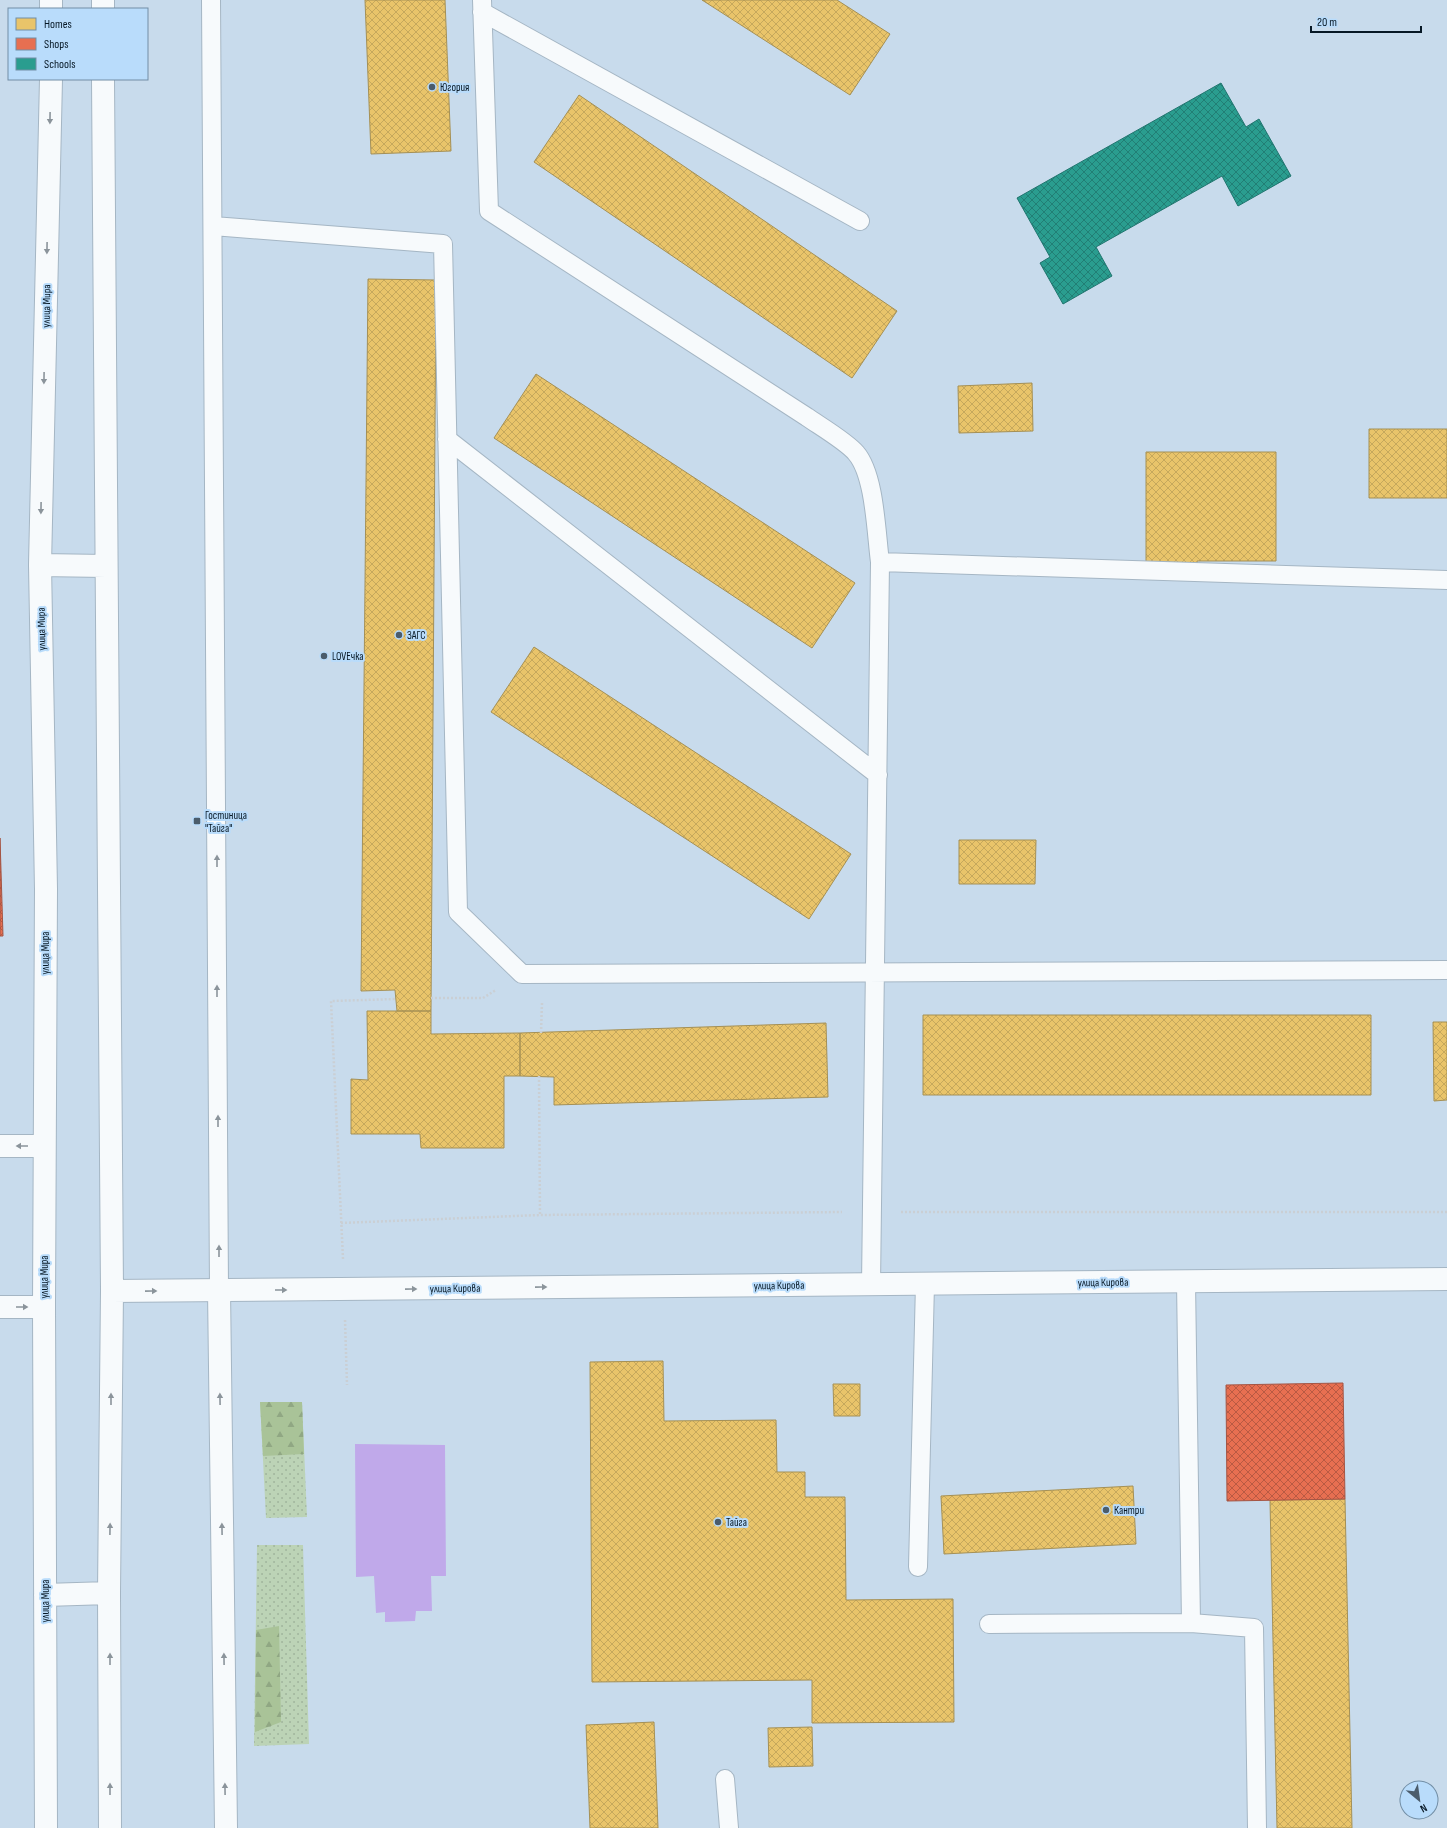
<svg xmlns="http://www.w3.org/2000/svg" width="1447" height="1828" viewBox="0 0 1447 1828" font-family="'Sofia Sans Condensed',sans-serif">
  <defs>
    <pattern id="grass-dots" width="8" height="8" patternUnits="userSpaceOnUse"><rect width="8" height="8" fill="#bcd3b6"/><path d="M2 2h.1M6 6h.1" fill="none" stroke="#a0b49c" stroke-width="1.8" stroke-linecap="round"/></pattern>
    <pattern id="forest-firs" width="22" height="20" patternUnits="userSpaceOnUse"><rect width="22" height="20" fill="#a9c398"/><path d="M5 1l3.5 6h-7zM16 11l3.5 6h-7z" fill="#90a783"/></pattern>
    <pattern id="homes-cross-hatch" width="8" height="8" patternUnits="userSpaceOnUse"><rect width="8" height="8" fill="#e9c46a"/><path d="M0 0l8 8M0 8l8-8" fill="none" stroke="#c6a85c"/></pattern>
    <pattern id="shops-cross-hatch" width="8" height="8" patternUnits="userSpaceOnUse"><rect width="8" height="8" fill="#e76f51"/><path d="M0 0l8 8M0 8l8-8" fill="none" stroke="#b95a43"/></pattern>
    <pattern id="schools-cross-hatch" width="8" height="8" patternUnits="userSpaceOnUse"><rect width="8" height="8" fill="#2a9d8f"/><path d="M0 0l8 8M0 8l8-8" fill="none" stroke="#227f75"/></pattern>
  </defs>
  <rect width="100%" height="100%" fill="#c8dbec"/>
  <path fill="url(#grass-dots)" d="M 260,1402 L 302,1402 L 307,1517 L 266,1518 Z
    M 257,1545 L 303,1545 L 309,1744 L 254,1746 Z"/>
  <path fill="url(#forest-firs)" d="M 260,1402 L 302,1402 L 304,1454 L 263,1456 Z
    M 279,1626 L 281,1722 L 255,1732 L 256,1630 Z"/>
  <path fill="#c0a9ea" d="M 355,1444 L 445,1445 L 446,1576 L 431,1576 L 432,1611 L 416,1611 L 415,1621 L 385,1622 L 385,1612 L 376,1613 L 374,1576 L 356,1577 Z"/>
  <path fill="url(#homes-cross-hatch)" stroke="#a59055" d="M 365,0 L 445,0 L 451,151 L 371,154 Z
    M 702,0 L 837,0 L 890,34 L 850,95 Z
    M 579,95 L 897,311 L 852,378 L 534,162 Z
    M 368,279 L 436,280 L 431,1011 L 397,1011 L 395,990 L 361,991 Z
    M 536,374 L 855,583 L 812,648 L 494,438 Z
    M 1032,383 L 1033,431 L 959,433 L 958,386 Z
    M 1369,429 L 1447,429 L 1447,498 L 1369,498 Z
    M 1146,452 L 1276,452 L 1276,561 L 1197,561 L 1198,578 L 1146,579 Z
    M 534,647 L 851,854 L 809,919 L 491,712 Z
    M 959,840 L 1036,840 L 1035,884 L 959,884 Z
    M 367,1011 L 431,1011 L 431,1034 L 520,1033 L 520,1076 L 504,1076 L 504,1148 L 421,1148 L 420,1134 L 351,1134 L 351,1079 L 368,1080 Z
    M 923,1015 L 1371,1015 L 1371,1095 L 923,1095 Z
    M 1433,1022 L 1447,1022 L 1447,1100 L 1434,1101 Z
    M 826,1023 L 828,1097 L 554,1105 L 554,1077 L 520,1076 L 520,1033 Z
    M 663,1361 L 664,1421 L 776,1420 L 777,1472 L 805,1472 L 805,1497 L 845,1497 L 846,1600 L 953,1599 L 954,1722 L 812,1723 L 812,1680 L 592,1682 L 590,1362 Z
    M 833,1384 L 860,1384 L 860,1416 L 834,1416 Z
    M 1133,1486 L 1136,1544 L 944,1554 L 941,1496 Z
    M 1345,1499 L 1352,1828 L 1277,1828 L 1270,1500 Z
    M 654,1722 L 658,1828 L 590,1828 L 586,1725 Z
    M 812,1727 L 813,1766 L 769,1767 L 768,1728 Z"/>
  <path fill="url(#shops-cross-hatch)" stroke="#a45544" d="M 0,838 L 3,936 L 0,936 Z
    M 1343,1383 L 1345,1499 L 1227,1501 L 1226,1385 Z"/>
  <path fill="url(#schools-cross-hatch)" stroke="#20756f" d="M 1221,83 L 1246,127 L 1259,119 L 1291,176 L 1238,206 L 1222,176 L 1096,247 L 1112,276 L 1063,304 L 1040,263 L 1050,257 L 1017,198 Z"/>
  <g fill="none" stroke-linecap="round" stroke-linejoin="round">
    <g stroke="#a5b6c4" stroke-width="20">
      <path id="lane" d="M 211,0 L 219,1290
        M 482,0 L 489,211 L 807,417 C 820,426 847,442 856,453 C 875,475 876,532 880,562 L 871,1285
        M 482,12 L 860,221
        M 213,226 L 443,244 L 458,912 L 522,974 L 1447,970
        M 447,439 L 878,775
        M 880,562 L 1447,580
        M 1186,1282 L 1191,1623 L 1254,1628 L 1257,1828
        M 918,1567 L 925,1284
        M 989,1624 L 1191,1623
        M 725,1779 L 729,1828"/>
    </g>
    <g stroke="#a5b6c4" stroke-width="24">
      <path id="street" d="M 219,1290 L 226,1828"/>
    </g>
    <g stroke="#a5b6c4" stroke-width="24">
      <path id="secondary" d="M 51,0 L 51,9
        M 103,0 L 103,9
        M 103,79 L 112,1291 L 109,1593 L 110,1828
        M 40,565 L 106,566
        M 0,1146 L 44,1146
        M 112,1291 L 1447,1279
        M 0,1307 L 44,1307
        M 45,1595 L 109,1593
        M 46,1828 L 44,1307 L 46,889 L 40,565 L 51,79"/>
    </g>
    <path stroke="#cacfd4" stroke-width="2.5" stroke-dasharray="2 2" stroke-linecap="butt" d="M 431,998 L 483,998 L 496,990
      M 541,1033 L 542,1003
      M 539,1076 L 540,1215
      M 901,1212 L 1447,1212
      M 341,1223 L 540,1215 L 842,1212
      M 343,1259 L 331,1001 L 396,999
      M 345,1320 L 347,1385"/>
    <use href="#lane" stroke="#f7fafc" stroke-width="18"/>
    <use href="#street" stroke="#f7fafc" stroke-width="22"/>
    <use href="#secondary" stroke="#f7fafc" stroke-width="22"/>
  </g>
  <defs><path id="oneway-solid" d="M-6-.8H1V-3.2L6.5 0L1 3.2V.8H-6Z"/></defs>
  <g fill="#8b949b">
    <use href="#oneway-solid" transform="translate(50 118) rotate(91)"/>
    <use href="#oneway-solid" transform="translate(47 248) rotate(91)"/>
    <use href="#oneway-solid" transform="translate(44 378) rotate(91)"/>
    <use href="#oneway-solid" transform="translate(41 508) rotate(91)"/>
    <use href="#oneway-solid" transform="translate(217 861) rotate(-90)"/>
    <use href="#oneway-solid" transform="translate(217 991) rotate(-90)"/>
    <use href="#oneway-solid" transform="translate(218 1121) rotate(-90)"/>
    <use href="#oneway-solid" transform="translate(22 1146) rotate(180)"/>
    <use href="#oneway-solid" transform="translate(219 1251) rotate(-90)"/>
    <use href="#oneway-solid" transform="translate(541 1287) rotate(-1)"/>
    <use href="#oneway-solid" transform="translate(411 1289) rotate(-1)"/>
    <use href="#oneway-solid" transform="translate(281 1290)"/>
    <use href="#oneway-solid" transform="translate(151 1291) rotate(-1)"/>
    <use href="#oneway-solid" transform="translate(22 1307)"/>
    <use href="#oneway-solid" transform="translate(111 1399) rotate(-90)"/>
    <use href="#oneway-solid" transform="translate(220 1399) rotate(-91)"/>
    <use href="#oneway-solid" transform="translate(110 1529) rotate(-89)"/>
    <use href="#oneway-solid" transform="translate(222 1529) rotate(-91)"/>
    <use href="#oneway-solid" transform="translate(110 1659) rotate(-90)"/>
    <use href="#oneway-solid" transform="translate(224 1659) rotate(-91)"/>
    <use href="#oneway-solid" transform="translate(110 1789) rotate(-90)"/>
    <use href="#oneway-solid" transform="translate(225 1789) rotate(-91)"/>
  </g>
  <g fill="#4b5c6b" stroke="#b9dcfb" stroke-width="1.5">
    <circle cx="432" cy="87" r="4"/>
    <circle cx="399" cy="635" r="4"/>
    <circle cx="324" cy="656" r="4"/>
    <rect x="193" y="817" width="8" height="8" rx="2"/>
    <circle cx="1106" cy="1510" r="4"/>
    <circle cx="718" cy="1522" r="4"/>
  </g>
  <g text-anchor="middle" stroke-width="4" stroke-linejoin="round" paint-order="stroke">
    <g font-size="11" fill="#071825" stroke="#b9dcfb" text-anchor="start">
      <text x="440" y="91">Югория</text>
      <text x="407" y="639">ЗАГС</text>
      <text x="332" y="660">LOVEчка</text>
      <text x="205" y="819">Гостиница<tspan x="205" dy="13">"Тайга"</tspan></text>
      <text x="1114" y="1514">Кантри</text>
      <text x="726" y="1526">Тайга</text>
    </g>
    <g font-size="11" fill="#071825" stroke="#b9dcfb">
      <text transform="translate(46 306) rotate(-89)" y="4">улица Мира</text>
      <text transform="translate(41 629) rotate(-91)" y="4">улица Мира</text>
      <text transform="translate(45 953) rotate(-90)" y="4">улица Мира</text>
      <text transform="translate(44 1277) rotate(-90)" y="4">улица Мира</text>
      <text transform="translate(1103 1282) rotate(-1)" y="4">улица Кирова</text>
      <text transform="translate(779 1285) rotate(-1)" y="4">улица Кирова</text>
      <text transform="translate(455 1288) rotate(-1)" y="4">улица Кирова</text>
      <text transform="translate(45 1601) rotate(-90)" y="4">улица Мира</text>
    </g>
  </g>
  <rect x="8" y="8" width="140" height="72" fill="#b9dcfb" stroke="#728ea5"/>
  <rect x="16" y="18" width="20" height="12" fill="#e9c46a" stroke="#728ea5"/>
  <text x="44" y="28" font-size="12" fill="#071825">Homes</text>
  <rect x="16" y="38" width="20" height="12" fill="#e76f51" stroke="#728ea5"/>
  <text x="44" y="48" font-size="12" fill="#071825">Shops</text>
  <rect x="16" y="58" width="20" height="12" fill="#2a9d8f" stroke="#728ea5"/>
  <text x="44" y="68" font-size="12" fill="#071825">Schools</text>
  <g transform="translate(1419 1800) rotate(151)"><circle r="19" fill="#b9dcfb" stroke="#728ea5"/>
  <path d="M0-3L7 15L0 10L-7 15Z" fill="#4b5c6b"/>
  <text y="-6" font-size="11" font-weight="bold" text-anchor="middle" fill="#071825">N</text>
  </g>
  <path d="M1311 26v6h110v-6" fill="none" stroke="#071825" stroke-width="2"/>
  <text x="1317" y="26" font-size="12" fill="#071825" stroke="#b9dcfb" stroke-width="3" paint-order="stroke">20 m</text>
</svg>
